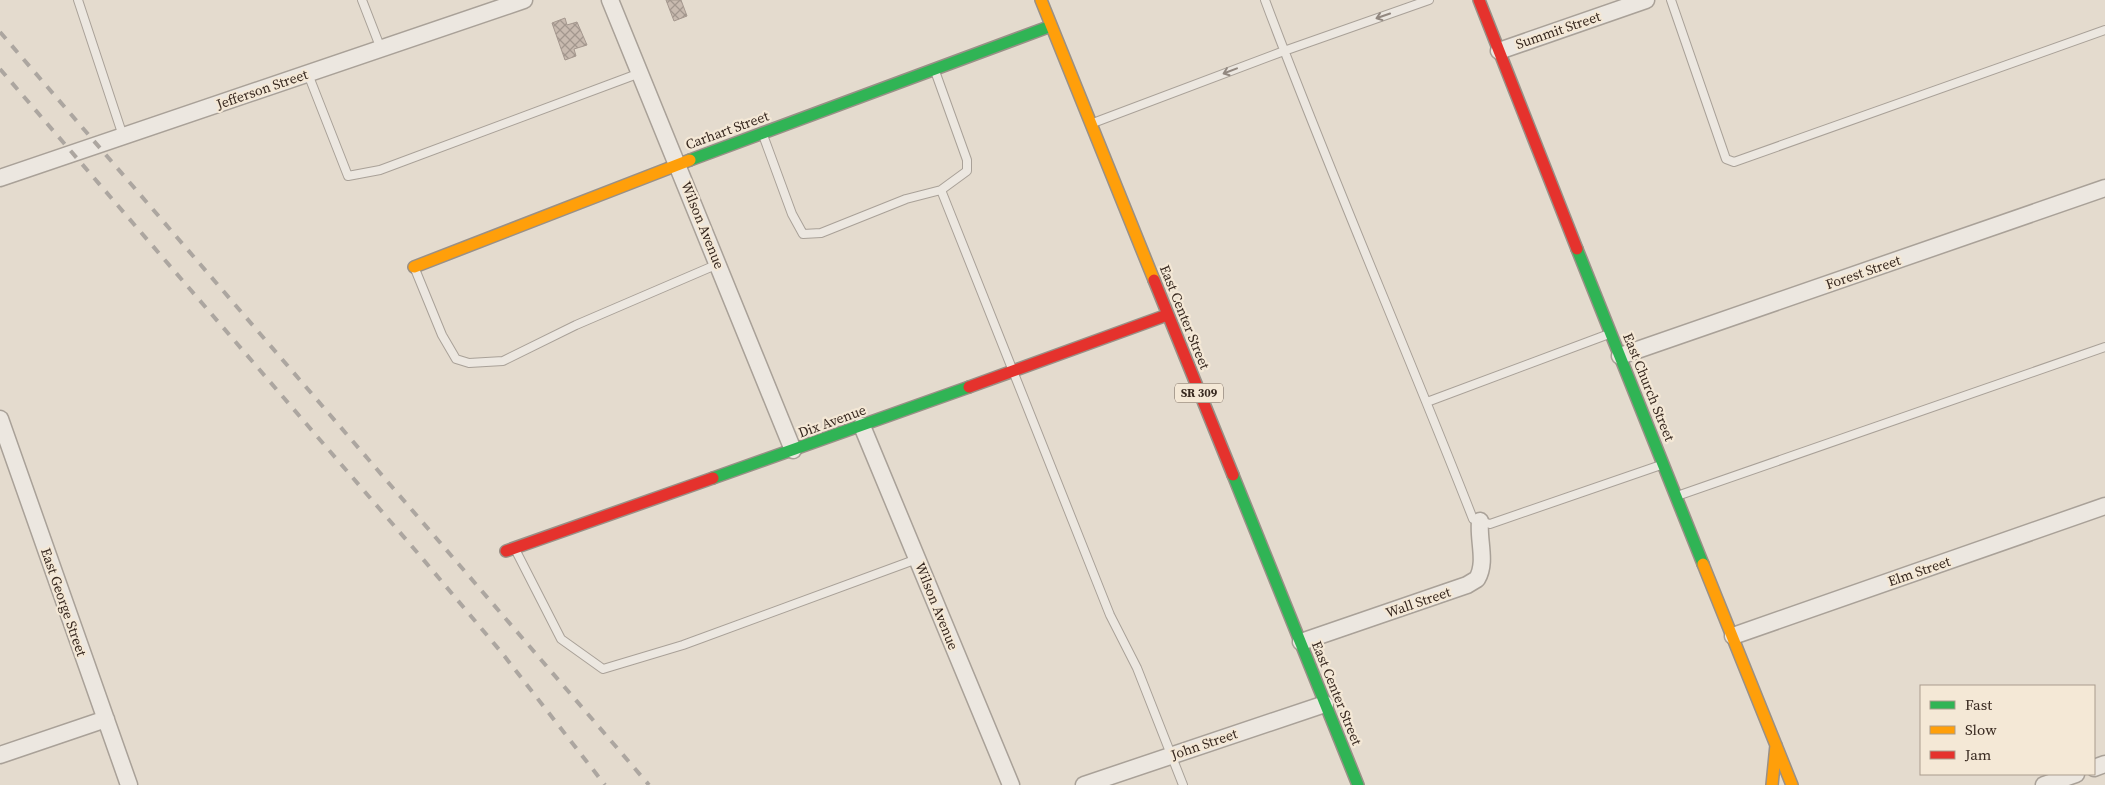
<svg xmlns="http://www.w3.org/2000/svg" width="2105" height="785" viewBox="0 0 2105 785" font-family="'Source Serif 4',serif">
  <defs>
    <pattern id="building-cross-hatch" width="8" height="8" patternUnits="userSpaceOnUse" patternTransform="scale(1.25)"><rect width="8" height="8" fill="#c8baaf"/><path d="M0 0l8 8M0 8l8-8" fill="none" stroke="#a3978e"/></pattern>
  </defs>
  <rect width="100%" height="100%" fill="#e4dbce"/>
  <path fill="url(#building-cross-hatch)" stroke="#a4978e" d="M 666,0 L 681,0 L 687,16 L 674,21 Z
    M 565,18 L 567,25 L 577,22 L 587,45 L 574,49 L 576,56 L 565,60 L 552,23 Z"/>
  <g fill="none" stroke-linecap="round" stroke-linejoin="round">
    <g stroke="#a9a198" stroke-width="10">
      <path id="lane" d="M 78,0 L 123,136
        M 362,0 L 381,49
        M 1265,0 C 1330,174 1405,345 1473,519 L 1490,524 L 1661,465
        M 1671,0 L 1726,159 L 1734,162 L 2105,30
        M 935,71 L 967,160 L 967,171 L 941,190 L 1110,615 L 1137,668 L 1183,785
        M 308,74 L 348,176 L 380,170 L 640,73
        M 1093,123 L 1284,51 L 1429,0
        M 763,135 L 792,214 L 803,234 L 821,233 L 906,199 L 941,190
        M 415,269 L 442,335 L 456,359 L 469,363 L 503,361 L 576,325 L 718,264
        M 1427,402 L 1609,334
        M 1677,496 L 2105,347
        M 515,549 L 561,639 L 603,669 L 683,645 L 917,559"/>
    </g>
    <g stroke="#a9a198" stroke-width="19">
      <path id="street" d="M 610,0 L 793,450
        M 1499,51 L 1646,0
        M 0,178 L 524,0
        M 1620,356 L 2105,188
        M 0,419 L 129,785
        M 862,426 L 1011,785
        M 1733,636 L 2105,506
        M 1301,642 L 1467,585 L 1477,579 C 1487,562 1478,541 1480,521
        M 0,755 L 106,719
        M 2094,768 L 2105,764
        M 1084,785 L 1325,704
        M 2044,785 L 2076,774"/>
    </g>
    <g stroke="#999087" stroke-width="14">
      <path id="fast" d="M 690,160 L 1051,26
        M 1577,249 L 1703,564
        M 1233,475 L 1358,785
        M 713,478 L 969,387"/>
    </g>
    <g stroke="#999087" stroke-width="14">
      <path id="slow" d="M 1041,0 L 1154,280
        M 414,267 L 690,160
        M 1703,564 L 1792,785
        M 1772,785 L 1776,745"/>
    </g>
    <g stroke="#999087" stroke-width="14">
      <path id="jam" d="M 1479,0 L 1577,249
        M 1154,280 L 1233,475
        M 969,387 L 1167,315
        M 506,551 L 713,478"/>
    </g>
    <use href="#lane" stroke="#ece7e0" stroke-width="8"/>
    <use href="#street" stroke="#ece7e0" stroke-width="16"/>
    <use href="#fast" stroke="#30b455" stroke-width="11"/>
    <use href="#slow" stroke="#ff9f0a" stroke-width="11"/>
    <use href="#jam" stroke="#e5322d" stroke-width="11"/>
    <path stroke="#aca6a0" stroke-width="4" stroke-dasharray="9 9" stroke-linecap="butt" d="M 0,32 L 649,785
      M 0,69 L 422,558 L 502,653 L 605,785"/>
  </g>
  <defs><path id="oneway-shaft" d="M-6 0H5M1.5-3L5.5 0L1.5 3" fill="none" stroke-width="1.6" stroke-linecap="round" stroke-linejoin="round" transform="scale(1.25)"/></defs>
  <g stroke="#928880">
    <use href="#oneway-shaft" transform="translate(1383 16) rotate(161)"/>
    <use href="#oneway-shaft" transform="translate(1230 71) rotate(159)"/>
  </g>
  <g text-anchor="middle" stroke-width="4.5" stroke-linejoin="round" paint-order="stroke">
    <rect fill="#f4e8d6" stroke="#706257" stroke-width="1" x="1175" y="383.5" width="48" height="19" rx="4"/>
    <g font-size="12" font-weight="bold" fill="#382920">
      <text x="1199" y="397">SR 309</text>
    </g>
    <g font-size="14" fill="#382920" stroke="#f4e8d6">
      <text transform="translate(1558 30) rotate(-19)" y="5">Summit Street</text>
      <text transform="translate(262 89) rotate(-19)" y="5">Jefferson Street</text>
      <text transform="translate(727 130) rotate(-20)" y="5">Carhart Street</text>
      <text transform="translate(703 225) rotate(68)" y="5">Wilson Avenue</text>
      <text transform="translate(1863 272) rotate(-19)" y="5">Forest Street</text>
      <text transform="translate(1185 317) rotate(68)" y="5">East Center Street</text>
      <text transform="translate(1649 387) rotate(68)" y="5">East Church Street</text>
      <text transform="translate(832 421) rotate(-20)" y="5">Dix Avenue</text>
      <text transform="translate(1919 571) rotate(-19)" y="5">Elm Street</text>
      <text transform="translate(64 602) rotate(71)" y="5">East George Street</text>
      <text transform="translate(1418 602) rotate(-19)" y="5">Wall Street</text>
      <text transform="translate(937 606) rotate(68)" y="5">Wilson Avenue</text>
      <text transform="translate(1337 693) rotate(68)" y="5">East Center Street</text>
      <text transform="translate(1204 744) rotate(-19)" y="5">John Street</text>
    </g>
  </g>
  <rect x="1920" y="685" width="175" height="90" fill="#f4e8d6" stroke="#a99c8d"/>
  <rect x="1930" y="701" width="25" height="8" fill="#30b455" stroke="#a99c8d"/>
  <text x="1965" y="710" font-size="15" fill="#382920">Fast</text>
  <rect x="1930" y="726" width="25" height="8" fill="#ff9f0a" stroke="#a99c8d"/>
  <text x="1965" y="735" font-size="15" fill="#382920">Slow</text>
  <rect x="1930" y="751" width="25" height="8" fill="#e5322d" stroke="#a99c8d"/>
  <text x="1965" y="760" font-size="15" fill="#382920">Jam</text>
</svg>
